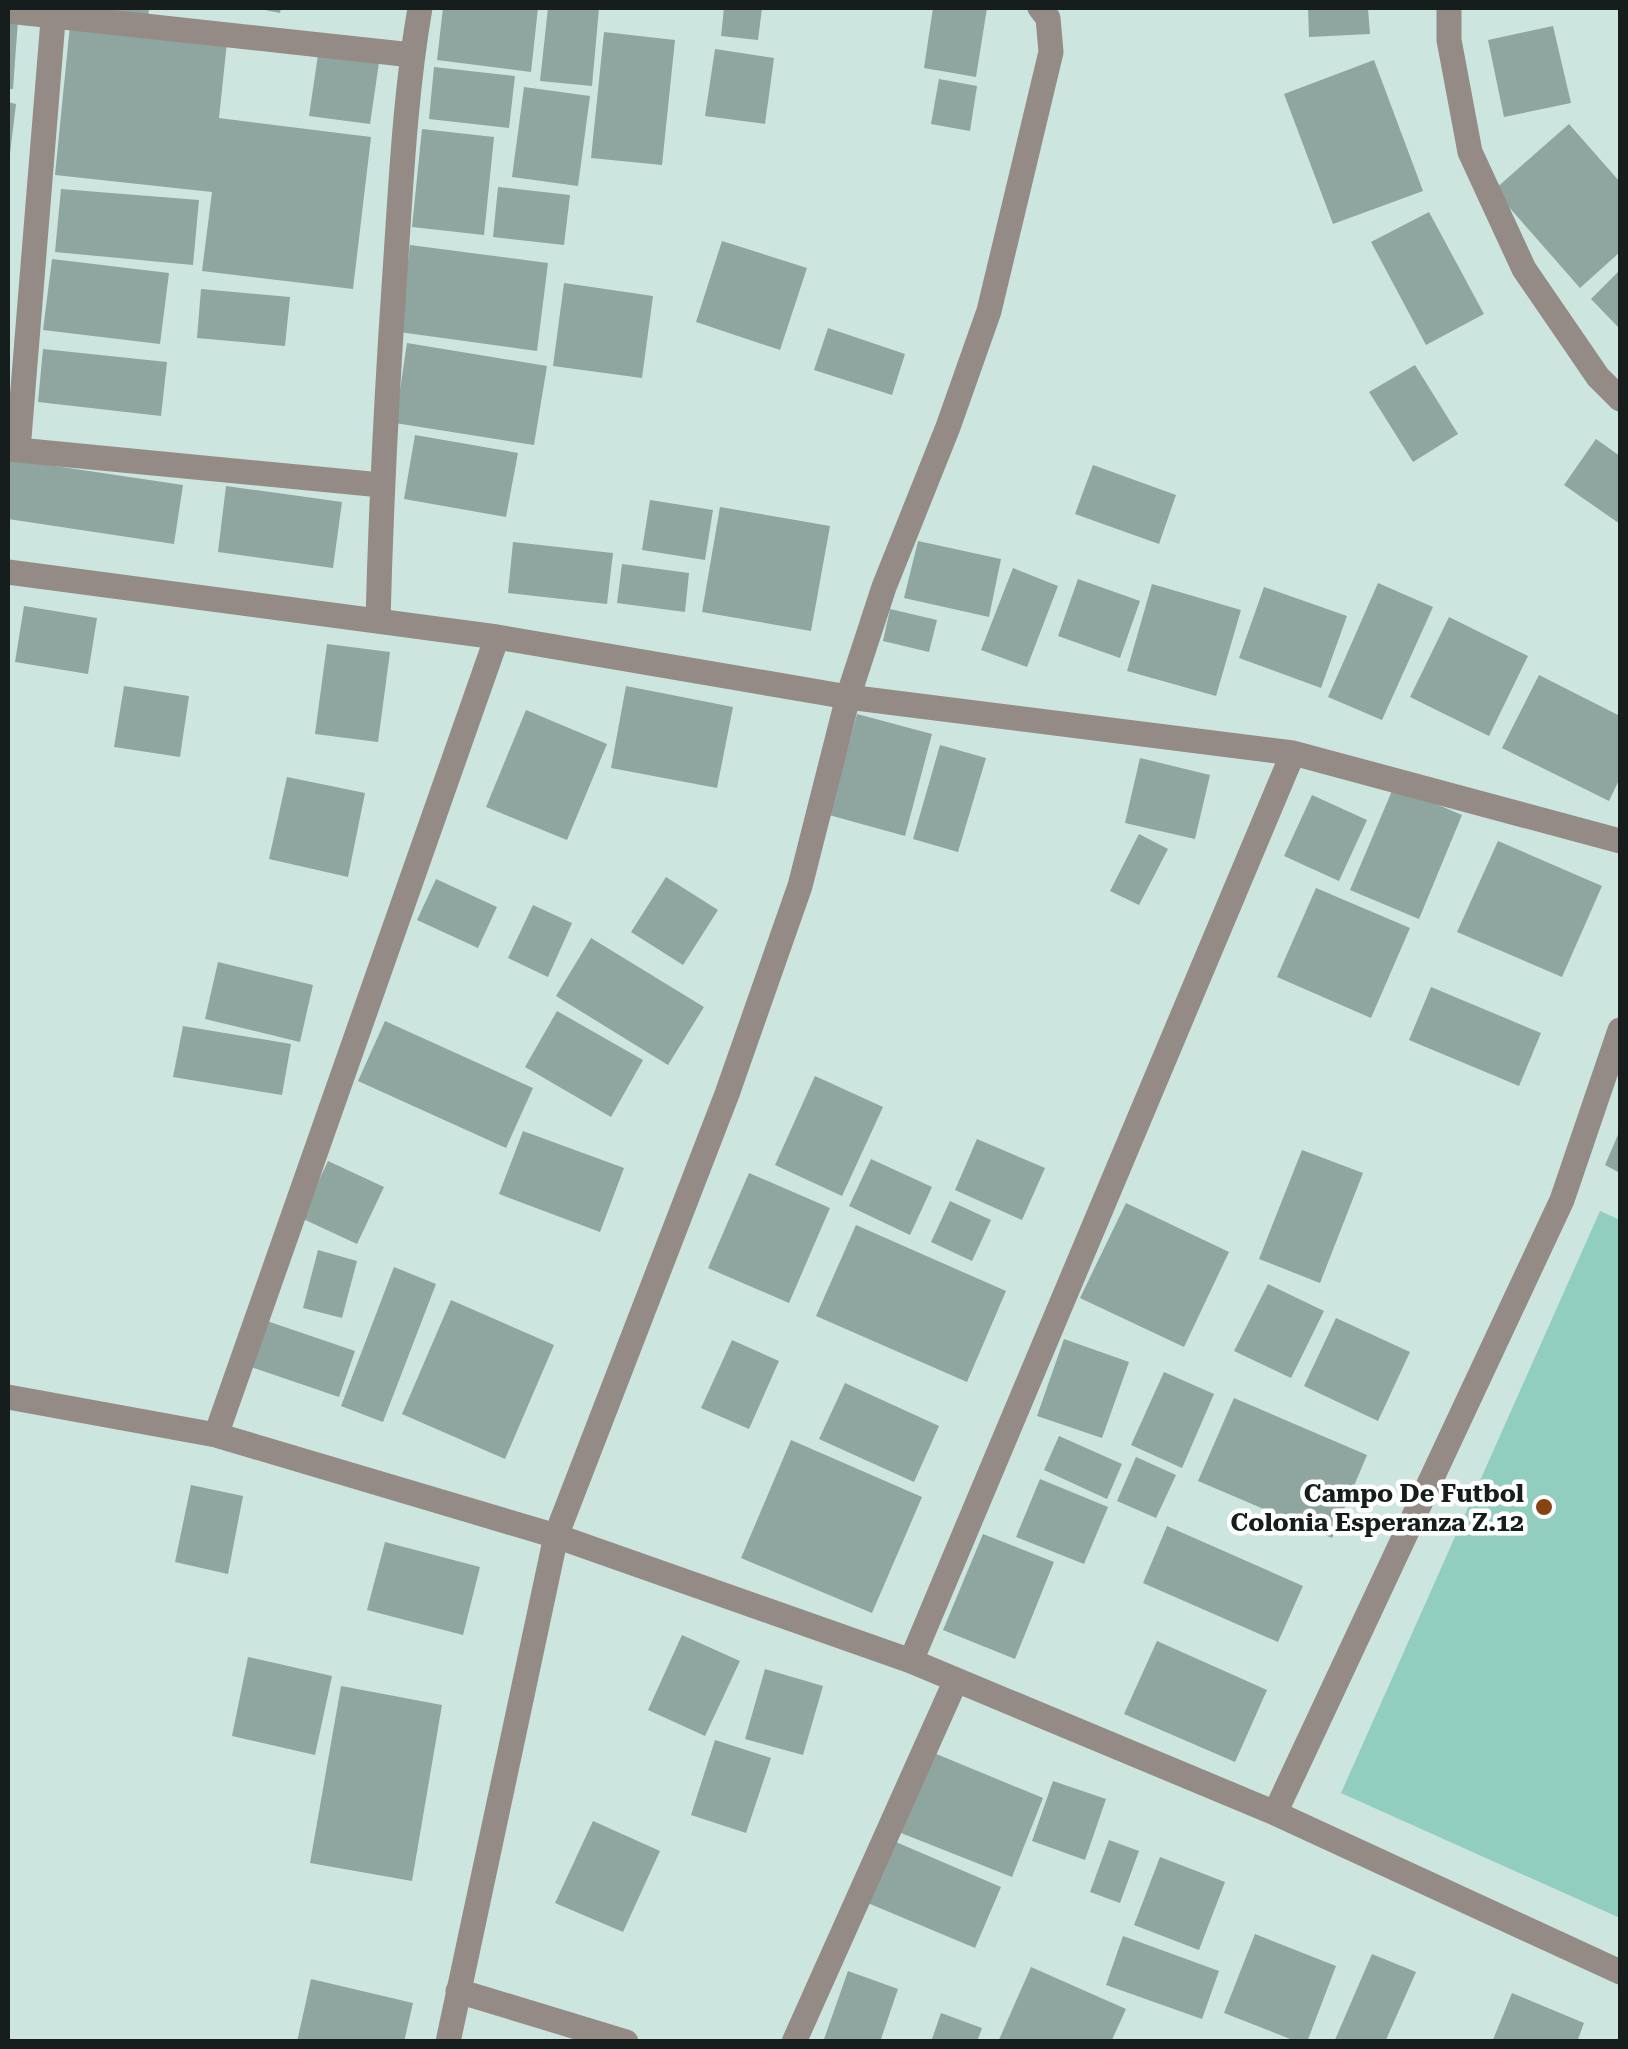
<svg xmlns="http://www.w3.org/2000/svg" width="1628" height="2049" viewBox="0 0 1628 2049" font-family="'Roboto Serif',serif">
  <rect width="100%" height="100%" fill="#cce5de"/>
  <path fill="#92cebf" d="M 1600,1211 L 1620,1220 L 1620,1918 L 1341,1793 Z"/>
  <path fill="#8ea69f" d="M 76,8 L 149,8 L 148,20 Z
    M 255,8 L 281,8 L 280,13 Z
    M 443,8 L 538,8 L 531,72 L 437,60 Z
    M 548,8 L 599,8 L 592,86 L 540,81 Z
    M 724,8 L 762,8 L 758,40 L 721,36 Z
    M 933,8 L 987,8 L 976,77 L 924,68 Z
    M 1308,8 L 1368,8 L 1370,34 L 1309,37 Z
    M 8,19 L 18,20 L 13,89 L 8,89 Z
    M 70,25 L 227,42 L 219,118 L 371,137 L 353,289 L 202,271 L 212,192 L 55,175 Z
    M 1553,26 L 1571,103 L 1504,117 L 1488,40 Z
    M 604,32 L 675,40 L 662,165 L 591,158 Z
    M 319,48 L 380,56 L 370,124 L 309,116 Z
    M 715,49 L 774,58 L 765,124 L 705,116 Z
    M 1374,60 L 1423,191 L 1333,224 L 1284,94 Z
    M 434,67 L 515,76 L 509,128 L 429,119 Z
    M 939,79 L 977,86 L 970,131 L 931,124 Z
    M 524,87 L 590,96 L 578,186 L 512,177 Z
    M 8,102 L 16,104 L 10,154 L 8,153 Z
    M 1569,124 L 1620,182 L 1620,252 L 1580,288 L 1494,190 Z
    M 422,129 L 494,137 L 484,235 L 412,227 Z
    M 498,187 L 570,195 L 564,245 L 493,237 Z
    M 61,189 L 199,200 L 193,265 L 55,252 Z
    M 1429,212 L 1484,314 L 1426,345 L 1371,242 Z
    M 722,241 L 807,268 L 780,350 L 696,322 Z
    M 410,245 L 548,263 L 537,351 L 399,332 Z
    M 52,259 L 169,273 L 160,344 L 43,330 Z
    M 1620,270 L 1620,329 L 1591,299 Z
    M 564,283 L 653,296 L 642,378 L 553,366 Z
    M 201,289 L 290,297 L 285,346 L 197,338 Z
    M 828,328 L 905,354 L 892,395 L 814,370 Z
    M 407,343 L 547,366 L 534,445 L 395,423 Z
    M 43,349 L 167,362 L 161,416 L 38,402 Z
    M 1415,365 L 1458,434 L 1413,462 L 1369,392 Z
    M 415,435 L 518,453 L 506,517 L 404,499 Z
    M 1596,439 L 1620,456 L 1620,524 L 1564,485 Z
    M 8,459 L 183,485 L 174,544 L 8,519 Z
    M 1093,465 L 1176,495 L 1159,544 L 1075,514 Z
    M 226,486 L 342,502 L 333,568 L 218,552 Z
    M 650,500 L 713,510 L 705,560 L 642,550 Z
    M 720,507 L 830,526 L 811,631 L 702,612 Z
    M 918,541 L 1001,559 L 989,617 L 904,598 Z
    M 513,542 L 613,553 L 607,604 L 508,593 Z
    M 622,564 L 689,573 L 685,612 L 617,603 Z
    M 1013,568 L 1058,586 L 1027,667 L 981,650 Z
    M 1078,579 L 1140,601 L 1120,658 L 1058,636 Z
    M 1378,583 L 1433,607 L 1382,720 L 1328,697 Z
    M 1152,584 L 1241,610 L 1216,696 L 1127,671 Z
    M 1264,587 L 1347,616 L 1321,688 L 1239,658 Z
    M 24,606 L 97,618 L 88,674 L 15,662 Z
    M 890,609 L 937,620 L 929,652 L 883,641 Z
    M 1449,617 L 1528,656 L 1489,736 L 1410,697 Z
    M 327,644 L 390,652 L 378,742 L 315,734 Z
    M 1539,675 L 1620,716 L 1620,778 L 1609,801 L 1502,748 Z
    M 124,686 L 189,696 L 180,757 L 114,747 Z
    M 626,686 L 733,707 L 717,788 L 611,768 Z
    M 526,710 L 607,744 L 567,840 L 486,807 Z
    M 857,714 L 932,734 L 905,836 L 829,815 Z
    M 940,745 L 986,758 L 958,852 L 913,839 Z
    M 1140,758 L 1210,775 L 1195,839 L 1125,823 Z
    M 287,777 L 365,793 L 348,877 L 269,859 Z
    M 1394,786 L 1462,815 L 1419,919 L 1350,890 Z
    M 1312,795 L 1367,820 L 1339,881 L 1284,856 Z
    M 1139,834 L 1168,849 L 1139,905 L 1110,891 Z
    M 1498,841 L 1602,886 L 1562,977 L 1457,932 Z
    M 666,877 L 718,910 L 683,965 L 631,932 Z
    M 436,879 L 497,907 L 478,948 L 417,920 Z
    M 1316,888 L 1410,928 L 1371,1018 L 1277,977 Z
    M 533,905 L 572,923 L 548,977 L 508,958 Z
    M 591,938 L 704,1007 L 668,1065 L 556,996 Z
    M 218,962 L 313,985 L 300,1042 L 205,1019 Z
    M 1431,987 L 1541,1033 L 1519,1086 L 1409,1040 Z
    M 557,1011 L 643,1060 L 611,1117 L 525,1067 Z
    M 385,1021 L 533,1088 L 506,1148 L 358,1081 Z
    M 183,1026 L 291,1044 L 282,1095 L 173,1077 Z
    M 815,1076 L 883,1107 L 842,1196 L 775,1165 Z
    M 1620,1130 L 1620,1173 L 1605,1165 Z
    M 523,1131 L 624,1168 L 600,1232 L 499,1194 Z
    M 977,1139 L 1045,1168 L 1022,1220 L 955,1190 Z
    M 1302,1150 L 1363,1173 L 1320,1283 L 1259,1259 Z
    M 871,1159 L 932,1187 L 910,1235 L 849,1206 Z
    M 328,1161 L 384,1187 L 357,1244 L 301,1218 Z
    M 749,1173 L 830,1208 L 789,1303 L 708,1268 Z
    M 950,1201 L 991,1220 L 972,1261 L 931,1242 Z
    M 1126,1203 L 1229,1252 L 1184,1347 L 1080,1298 Z
    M 856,1225 L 1006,1291 L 967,1382 L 816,1316 Z
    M 318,1250 L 357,1261 L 342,1318 L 303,1308 Z
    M 394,1267 L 436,1284 L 383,1422 L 341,1406 Z
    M 1268,1284 L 1324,1311 L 1291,1378 L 1234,1351 Z
    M 451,1300 L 554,1345 L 505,1459 L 402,1414 Z
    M 1336,1318 L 1410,1352 L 1378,1421 L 1304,1386 Z
    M 264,1320 L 355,1351 L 339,1397 L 248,1366 Z
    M 1064,1339 L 1129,1362 L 1102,1438 L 1037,1416 Z
    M 732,1340 L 779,1361 L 749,1429 L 701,1408 Z
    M 1164,1372 L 1214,1394 L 1182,1468 L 1131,1445 Z
    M 845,1383 L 939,1426 L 914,1482 L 819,1439 Z
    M 1234,1398 L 1367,1455 L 1332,1538 L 1198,1481 Z
    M 1059,1436 L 1122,1464 L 1107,1499 L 1044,1470 Z
    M 791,1440 L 922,1497 L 872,1613 L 741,1558 Z
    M 1136,1457 L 1176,1475 L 1156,1518 L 1117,1501 Z
    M 1040,1479 L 1108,1507 L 1084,1564 L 1016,1537 Z
    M 191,1485 L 243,1496 L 228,1574 L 175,1562 Z
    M 1167,1526 L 1303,1586 L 1278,1642 L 1143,1583 Z
    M 983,1534 L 1054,1562 L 1015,1659 L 943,1630 Z
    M 385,1542 L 480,1567 L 463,1635 L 367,1610 Z
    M 682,1635 L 740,1661 L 705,1736 L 648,1710 Z
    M 1157,1641 L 1267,1690 L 1235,1762 L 1124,1714 Z
    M 248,1657 L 332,1676 L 315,1755 L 232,1736 Z
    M 765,1669 L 823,1686 L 803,1755 L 745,1739 Z
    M 341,1686 L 442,1705 L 412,1881 L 310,1863 Z
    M 715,1740 L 771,1758 L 746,1833 L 691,1815 Z
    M 929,1751 L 1043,1798 L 1012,1877 L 896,1831 Z
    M 1053,1781 L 1106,1799 L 1085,1860 L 1032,1841 Z
    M 593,1821 L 660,1851 L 623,1932 L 555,1903 Z
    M 889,1839 L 1001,1887 L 975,1948 L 863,1901 Z
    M 1109,1840 L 1139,1851 L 1120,1903 L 1090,1892 Z
    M 1160,1857 L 1225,1882 L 1199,1950 L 1134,1925 Z
    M 1255,1934 L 1336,1966 L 1307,2042 L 1298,2042 L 1224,2013 Z
    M 1123,1936 L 1219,1971 L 1202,2019 L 1106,1985 Z
    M 1372,1954 L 1416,1972 L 1385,2042 L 1334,2042 Z
    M 1031,1967 L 1126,2009 L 1111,2042 L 998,2042 Z
    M 848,1971 L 898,1989 L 880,2042 L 823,2042 Z
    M 311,1979 L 413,2003 L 404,2042 L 297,2042 Z
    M 1512,1993 L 1584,2023 L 1577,2042 L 1492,2042 Z
    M 941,2013 L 982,2028 L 977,2042 L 931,2042 Z"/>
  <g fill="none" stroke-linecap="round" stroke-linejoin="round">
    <path stroke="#948b86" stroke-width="25" d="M 1449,8 L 1449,40 L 1470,152 L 1524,269 L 1598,377 L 1620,399
      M 8,11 L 412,55
      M 8,449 L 381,485
      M 18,450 L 54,8
      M 8,572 L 497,637 L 848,697 L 1293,753 L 1620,841
      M 378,621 C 381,504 387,388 395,272 C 401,184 405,95 420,8
      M 8,1397 L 216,1435 L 556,1536 L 911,1661 L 1275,1813 L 1620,1972
      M 216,1435 L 497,637
      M 911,1661 L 1293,753
      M 1275,1813 L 1562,1200 L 1620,1030
      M 458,1991 L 626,2042
      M 448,2042 L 556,1536 L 727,1094 L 800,886 L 848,697 L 884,587 L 948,427 L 989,311 L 1051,52 L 1048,18 L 1040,8
      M 794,2042 L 956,1680"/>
  </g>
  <circle fill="#864412" stroke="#fff" stroke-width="4" cx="1544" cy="1507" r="10"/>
  <g text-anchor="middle" stroke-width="9" stroke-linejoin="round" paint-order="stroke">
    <g font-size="25" font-weight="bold" fill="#151e1c" stroke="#fff" text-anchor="end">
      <text x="1524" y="1502">Campo De Futbol<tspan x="1524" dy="29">Colonia Esperanza Z.12</tspan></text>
    </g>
  </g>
  <rect width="1628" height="2049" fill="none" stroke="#151e1c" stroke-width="20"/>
</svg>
